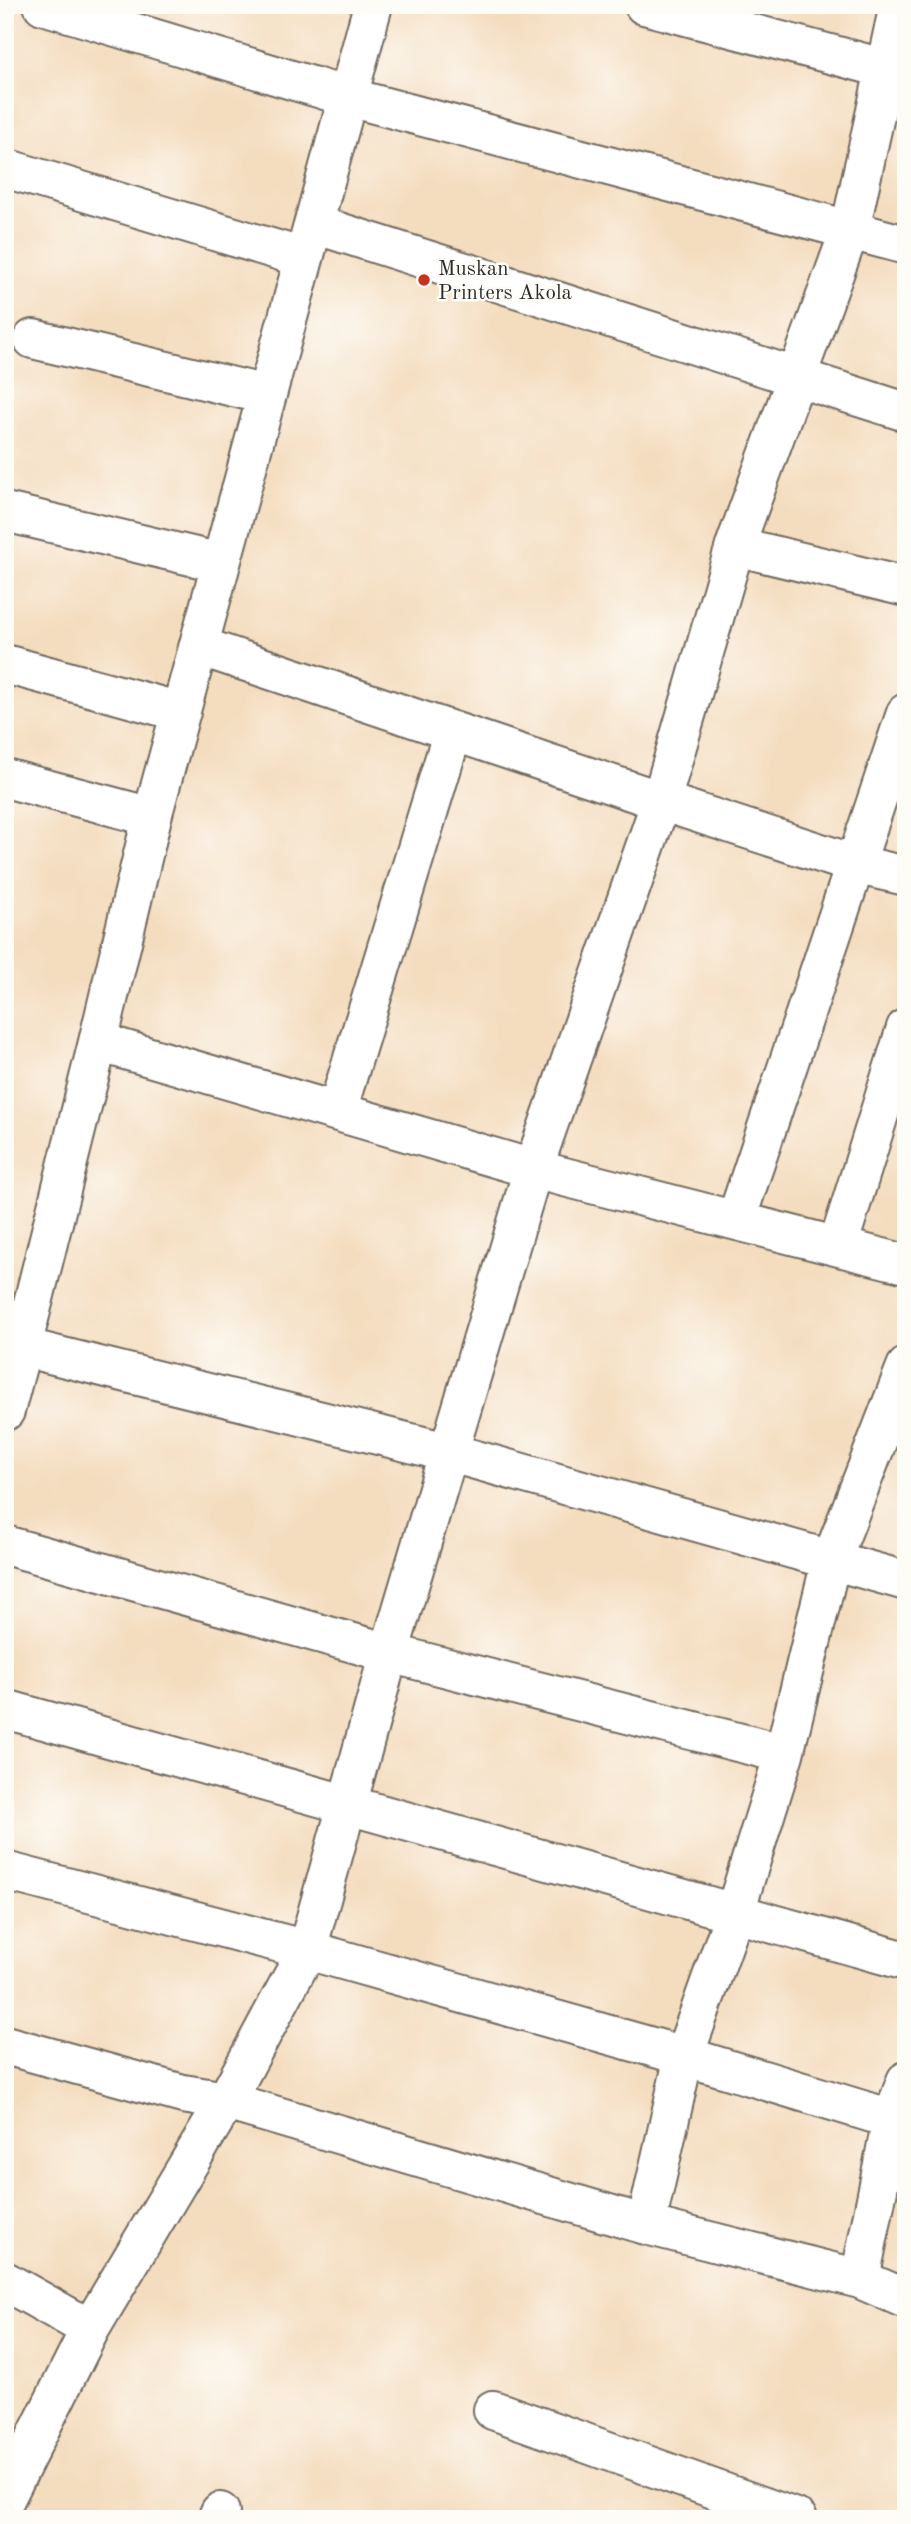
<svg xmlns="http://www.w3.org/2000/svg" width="911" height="2524" viewBox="0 0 911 2524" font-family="'Old Standard TT',serif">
  <rect width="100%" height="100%" fill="#fdfcf7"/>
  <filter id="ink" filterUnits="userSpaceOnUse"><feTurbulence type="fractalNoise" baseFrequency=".0143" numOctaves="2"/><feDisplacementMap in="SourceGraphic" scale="14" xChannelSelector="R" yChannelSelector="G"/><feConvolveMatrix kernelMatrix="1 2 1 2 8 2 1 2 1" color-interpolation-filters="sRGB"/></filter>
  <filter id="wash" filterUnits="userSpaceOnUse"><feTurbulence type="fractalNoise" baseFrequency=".00686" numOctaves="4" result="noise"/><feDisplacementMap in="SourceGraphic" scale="28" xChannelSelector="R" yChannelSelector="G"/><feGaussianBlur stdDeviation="1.57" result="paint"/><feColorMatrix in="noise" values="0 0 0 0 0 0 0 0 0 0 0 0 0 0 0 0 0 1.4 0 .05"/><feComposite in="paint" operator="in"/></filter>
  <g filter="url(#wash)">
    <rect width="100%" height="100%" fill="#f4ddbf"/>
  </g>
  <g filter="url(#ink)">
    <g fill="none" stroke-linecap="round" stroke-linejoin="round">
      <g stroke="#71695f" stroke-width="42">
        <path id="minor" d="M 43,5 L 348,97 L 906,245
          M 373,5 L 152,817 L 98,1042 L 533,1169 L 906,1264
          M 644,5 L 906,74
          M 5,168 L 304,258
          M 314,224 L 906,412
          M 33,339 L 267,395
          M 5,512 L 221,563
          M 735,546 L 906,587
          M 199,646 L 661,801 L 854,864 L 906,876
          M 5,664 L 181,712
          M 5,778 L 152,817
          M 98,1042 L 22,1347 L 451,1453 L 906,1581
          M 337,1111 L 453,731
          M 736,1220 L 906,713
          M 838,1246 L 906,1028
          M 5,1343 L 22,1347 L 5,1411
          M 906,1367 L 831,1561 L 784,1754 L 734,1915 L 684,2056 L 646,2225 L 860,2279 L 906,2299
          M 5,1545 L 389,1653 L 784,1754
          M 5,1709 L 906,1961
          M 5,1871 L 307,1950 L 684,2056 L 892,2119
          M 5,2045 L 183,2094 L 226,2101 L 646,2225
          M 860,2279 L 892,2119 L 906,2081
          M 5,2281 L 90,2329
          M 493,2410 L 798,2519
          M 5,2499 L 90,2329 L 226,2101 L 307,1950 L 389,1653 L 533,1169 L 661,801 L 735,546 L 850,230 L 899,5
          M 217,2519 L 220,2512"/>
      </g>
      <use href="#minor" stroke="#fff" stroke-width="38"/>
    </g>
  </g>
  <circle fill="#c8321e" stroke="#fdfcf7" stroke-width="2.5" cx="424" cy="280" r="7"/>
  <g text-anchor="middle" stroke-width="5" stroke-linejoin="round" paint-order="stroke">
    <g font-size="21" fill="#2b2b2b" stroke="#fdfcf7" text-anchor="start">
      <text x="438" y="275">Muskan<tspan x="438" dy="24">Printers Akola</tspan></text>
    </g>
  </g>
  <rect width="911" height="2524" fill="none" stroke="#fdfcf7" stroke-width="28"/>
</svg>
